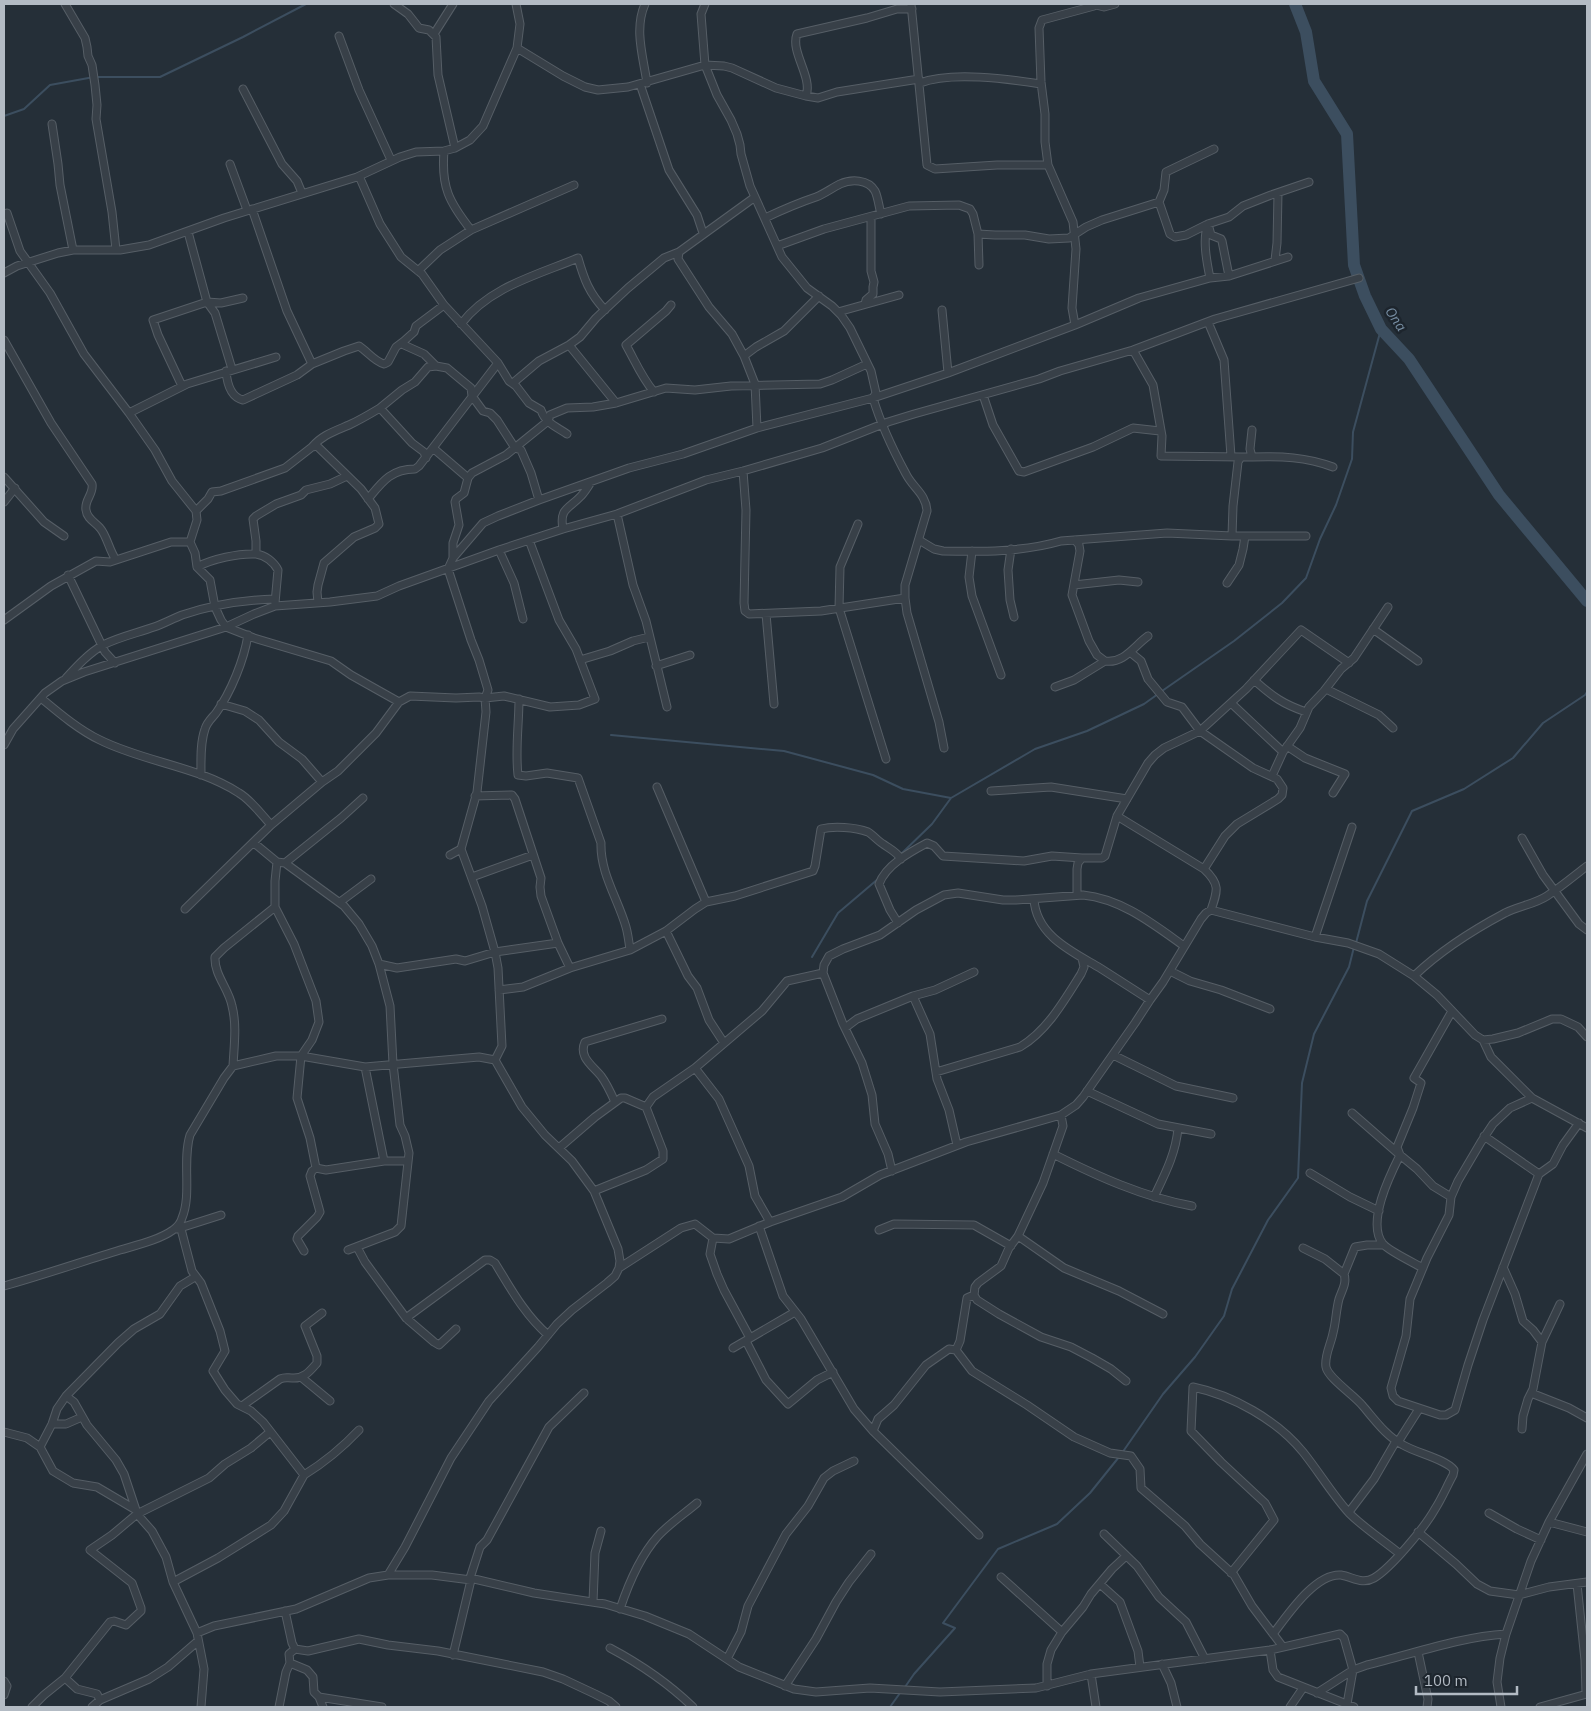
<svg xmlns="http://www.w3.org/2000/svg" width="1591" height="1711" viewBox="0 0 1591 1711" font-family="'IBM Plex Sans',sans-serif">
  <rect width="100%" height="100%" fill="#252f38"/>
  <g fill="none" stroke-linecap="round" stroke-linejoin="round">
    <path stroke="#3c4e5f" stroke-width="2" d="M 4,116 L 24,109 L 50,85 L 94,77 L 160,77 L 243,37 L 306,4
      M 1162,691 L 1234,641 L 1282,603 L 1306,578 L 1320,539 L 1336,505 L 1352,459 L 1353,432 L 1381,329
      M 611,735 L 784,751 L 873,775 L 903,789 L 951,798
      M 900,855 L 932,824 L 951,798 L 1035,749 L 1087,731 L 1144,704 L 1158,694
      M 1356,943 L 1367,901 L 1412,811 L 1464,789 L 1513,758 L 1543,723 L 1585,695 L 1587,692
      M 812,957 L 838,913 L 878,879
      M 1122,1453 L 1163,1394 L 1195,1357 L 1224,1316 L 1232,1289 L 1268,1220 L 1298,1178 L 1302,1083 L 1314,1034 L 1349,967 L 1354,947
      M 905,1687 L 914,1674 L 955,1628 L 943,1623 L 998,1549 L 1057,1524 L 1090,1493 L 1119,1457
      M 890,1707 L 900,1693"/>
    <path stroke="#3c4e5f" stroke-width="12" d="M 1295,4 L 1306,32 L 1314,81 L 1347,134 L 1354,265 L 1365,296 L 1381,329 L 1409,359 L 1499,495 L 1587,601"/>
    <g stroke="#565e66" stroke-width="9">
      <path id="street" d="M 65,4 L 85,38 L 87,47 L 88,56 L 92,65 L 95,85 L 97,105 L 96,119 L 112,212 L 116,250
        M 394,4 L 408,14 L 419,28 L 429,30 L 436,37 L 438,75 L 455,148
        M 645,4 C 634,29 643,56 647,83
        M 705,4 L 701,14 L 705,65 L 717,95 L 731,120 L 737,134 L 740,145 L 741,154 L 750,186 L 782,257 L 807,288 L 832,306 L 841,315 L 850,328 L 871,371 L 876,393 L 873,398 C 881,425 893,450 906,474 C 913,488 926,494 927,511 L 905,585 L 905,598 L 907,613 L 939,722 L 944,748
        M 911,4 L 927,165 L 935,169 L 997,165 L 1048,165
        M 1096,5 L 1104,7 L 1115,4
        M 434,34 L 453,4
        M 339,36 L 359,90 L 391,160
        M 517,48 L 563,76 L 585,87 L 598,90 L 628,87 L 705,65 L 724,66 L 732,68 L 776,88 L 806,96 L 818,98 L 837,92 L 919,79
        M 920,83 C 951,71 1008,79 1041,84
        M 640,84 L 669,170 L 697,215 L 703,233
        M 243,89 L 282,164 L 297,181 L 302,193
        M 806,96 C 813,77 790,52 797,34 L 867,18 L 897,9 L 912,9
        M 52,124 L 58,164 L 60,185 L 73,250
        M 1214,149 L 1166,172 L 1164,190 L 1159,202 L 1170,234 L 1175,237 L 1186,235 L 1208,224 L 1229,217 L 1243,206 L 1271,195 L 1309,182
        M 444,151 C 441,187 449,202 471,230
        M 230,164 L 247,210
        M 359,176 L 380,224 L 401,257 L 422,274 L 444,305 L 498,363 L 509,381 L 516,386 L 529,403 L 541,410 C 545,423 557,427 567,434
        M 755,197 L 679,252 L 678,259 L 709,307 L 732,334 L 744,356 L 755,384 L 757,428
        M 252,209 L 287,311 L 312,364
        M 7,213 L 20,251 L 50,293 L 84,354 L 129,413 L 155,450 L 172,481 L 196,511 L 197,520 L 190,542 L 195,553 L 197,567 L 210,580 L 215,607 L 221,620 L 226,627 L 254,638 L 331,661 L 351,675 L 399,702
        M 765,218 C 782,210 798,203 816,197 C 824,194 832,188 840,184 C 851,179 868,179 875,191 C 878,197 879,207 881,214
        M 188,232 L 207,302 L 215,313 L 232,369
        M 978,234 L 995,235 L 1025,235 L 1049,239 L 1069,238 L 1086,227 L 1102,220 L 1159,202
        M 777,246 L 824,229 L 909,206 L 959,205 L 970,209 L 973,214 L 978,234 L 979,265
        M 1275,260 L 1277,243 L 1278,193
        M 418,271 L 440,250 L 471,230 L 574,185
        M 4,273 L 17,266 L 58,253 L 73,250 L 120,250 L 149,245 L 224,218 L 357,177 L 400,157 L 416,152 L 444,151 L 455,148 L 470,140 L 483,126 L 517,48 L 520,24 L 516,4
        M 1210,278 C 1207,263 1202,239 1208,224 L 1211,235 L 1221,239 L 1222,241 L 1229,276
        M 865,304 L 866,300 L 873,294 L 873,287 L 874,282 L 871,271 L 871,217
        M 444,305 L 416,326 L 414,332 L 404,341 L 404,345 L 424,354 L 436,366 L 447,368 L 471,388 L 472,396 L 483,411 L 490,413 L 497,420 L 515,448 L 521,450 L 531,473 L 539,500
        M 942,310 L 948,373
        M 838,312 L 899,295
        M 1208,322 L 1224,360 L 1231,456
        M 461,324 C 489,287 537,275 578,258 C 584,279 589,293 605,310
        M 1075,325 L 1072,308 L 1076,249 L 1073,222 L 1048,165 L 1045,142 L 1045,114 L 1041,82 L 1039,28 L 1042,20 L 1046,19 L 1094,6 L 1097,4
        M 4,340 L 51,423 L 92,484 C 94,494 84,500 86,510 C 87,519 95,522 100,528 C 107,536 109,550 116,560
        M 569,345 L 616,403
        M 1133,350 L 1153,385 L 1162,436 L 1161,456 L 1241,457
        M 744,356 L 756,347 L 784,331 L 819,296
        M 226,371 C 227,383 230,397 243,400 L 297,375 L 312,364 L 344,351 L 359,346 C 368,352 374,361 384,364 L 388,362 L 396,347 L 404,341
        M 513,383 L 539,361 L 569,345 L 580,337 L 596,318 L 628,288 L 664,258 L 679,252
        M 182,386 L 158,335 L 153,320 L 207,302 L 221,303 L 243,298
        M 654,392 C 642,378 635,361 626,345 L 666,311 L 671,305
        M 983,395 L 993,425 L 1019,471 L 1024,472 L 1093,447 L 1133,428 L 1160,431
        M 380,408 L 402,390 L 415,382 L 428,367 L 436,366
        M 129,413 L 187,384 L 276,357
        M 312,447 C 322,435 335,431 349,425 C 360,420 370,414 380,408 L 412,443 L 424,452 L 426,458
        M 433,448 L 468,478
        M 1252,457 C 1281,456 1306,457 1333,467
        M 743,471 L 746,510 L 744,603 L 745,611 L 749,614 L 821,611 L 905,598
        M 4,477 L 44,522 L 64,536
        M 368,499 C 382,482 391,469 415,469 L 419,466 L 498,363
        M 4,502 L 15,488
        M 196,511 L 208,499 L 212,492 L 221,491 L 285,468 L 312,447 L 317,446 L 361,489 L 375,508 L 379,524 L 375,528 L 354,537 L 324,563 L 318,585 L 317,592 L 318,603
        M 617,514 L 633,585 L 646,621 L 667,707
        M 858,524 L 840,567 L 839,608 L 886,759
        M 563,529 C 559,508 569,509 581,496 C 585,492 588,487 591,482
        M 1232,536 L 1233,506 L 1238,462 L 1241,457 L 1252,457 L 1250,449 L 1252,430
        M 919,540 L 934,549 L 943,551 C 982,552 1023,552 1061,541 L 1167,533 L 1232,536 L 1306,536
        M 1075,540 L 1079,545 L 1080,551 L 1072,595 L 1089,641 L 1097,655 L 1105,661 C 1124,664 1135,645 1148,636
        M 1011,549 L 1008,570 L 1010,600 L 1014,617
        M 499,550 L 514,583 L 523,619
        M 972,551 L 969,577 L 972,596 L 1001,675
        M 256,554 L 256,541 L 253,519 L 256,516 L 276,504 L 301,495 L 306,490 L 330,484 L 347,476
        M 453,558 L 453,543 L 459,525 L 455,502 L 456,499 L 464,493 L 468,478 L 472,473 L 506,455 L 548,421 L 550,415 L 567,408 L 593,407 L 616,403 L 666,388 L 695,390 L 731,386 L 820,384 L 832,380 L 867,364
        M 197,567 C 212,559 239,553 256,554 C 265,555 274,562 278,570 L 275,603
        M 68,575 L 105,652 L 115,663
        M 1227,583 L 1239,565 L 1243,549 L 1245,536
        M 1074,585 L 1119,580 L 1138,582
        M 766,614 L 774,704
        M 4,620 L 51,586 L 96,561 L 110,562 L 171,542 L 190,542
        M 1373,629 L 1418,661
        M 1130,652 L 1141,661 L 1148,679 L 1167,702 L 1182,707 L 1200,731 L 1253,768 L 1277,779 L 1283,788 L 1282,795 L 1278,799 L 1237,824 L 1225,836 L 1204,869
        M 580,660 L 610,651 L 633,641 L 649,637
        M 656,666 L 690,655
        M 66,678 C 77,666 89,653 103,645 C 119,637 137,633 154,627 C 163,624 172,619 182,615 C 212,605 244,600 275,599
        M 1254,680 C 1273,697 1283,704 1306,712
        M 1055,687 L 1074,680 L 1105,661
        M 1326,689 L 1379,715 L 1393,728
        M 41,698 C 59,713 79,730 100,740 C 144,762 197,766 239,793 C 251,800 261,814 271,825
        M 519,699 C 519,724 515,750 518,775 L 526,776 L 547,773 L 578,778 L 601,843 C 600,873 618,899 626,927 C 628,934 629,942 630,950
        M 1231,703 L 1283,752
        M 221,704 L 245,711 L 259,720 L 279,742 L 302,759 L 322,782
        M 4,745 L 13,729 L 45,693 L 62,681 L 84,672 L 226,627 L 254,614 L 275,606 L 330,602 L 377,596 L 399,586 L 499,550 L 563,529 L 617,514 L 706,480 L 743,471 L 822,448 L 888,422 L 914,414 L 1039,379 L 1060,371 L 1133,350 L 1215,319 L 1359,278
        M 1287,746 L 1305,758 L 1345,774 L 1333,793
        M 201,775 C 201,760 200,743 205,729 C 207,722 212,718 216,713 C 231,692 244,660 248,635
        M 1272,776 L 1283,752 L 1300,728 L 1309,707 L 1324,691 L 1341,669 L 1354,658 L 1388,607
        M 657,787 L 706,902
        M 991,791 L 1051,787 L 1127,799
        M 475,796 L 512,795 L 515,799 L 541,878 L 540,887 L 541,896 L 558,943 L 570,968
        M 1117,816 L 1204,869 C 1220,884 1218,890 1211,910
        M 1522,838 L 1543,875 L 1579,924 L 1587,930
        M 254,843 L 277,862 L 285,863 L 344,906 L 359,924 L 372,946 L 379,964 L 390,1006 L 393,1064 L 400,1125 L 405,1136 L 409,1153 L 401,1226 L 395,1232 L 348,1250
        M 450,855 L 461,849
        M 285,863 L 341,818 L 363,798
        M 472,877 L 533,855
        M 1077,895 L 1077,869 L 1078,863 L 1082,858 L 1102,858 L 1105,856 L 1117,816 L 1148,763 L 1155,755 L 1164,748 L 1200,731 L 1246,689 L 1301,630 L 1349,663
        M 1034,899 C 1036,936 1073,952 1100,968 C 1117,979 1133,989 1150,1000
        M 340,902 L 371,879
        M 275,907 L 294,944 L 316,1001 L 319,1022 L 312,1040 L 301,1056 L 297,1098 L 310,1138 L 316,1168
        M 185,909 L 271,825 L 322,782 L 338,771 L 376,733 L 399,702 L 410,696 L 456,698 L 479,697 L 485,698 L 504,696 L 550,707 L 579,705 L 595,699 L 576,649 L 559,620 L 529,540
        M 898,923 L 890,910 L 879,884 C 886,865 910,852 927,843 L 934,846 L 943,856 L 1024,861 L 1052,856 L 1082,858
        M 666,931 L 688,976 L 697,988 L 709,1020 L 724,1043
        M 1315,937 L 1352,827
        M 379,964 L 397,968 L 456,959 L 465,961 L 495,952 L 558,943
        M 1170,971 L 1190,981 L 1221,990 L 1270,1009
        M 1414,976 C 1440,951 1473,930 1505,913 C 1519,906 1535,904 1547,896 C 1561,887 1574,876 1587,866
        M 499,990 L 523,987 L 570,968 L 630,950 L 666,931 L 695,909 L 706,902 L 735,896 L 813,871 L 815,866 L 821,829 C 833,826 855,827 868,832 C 873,835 878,841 883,844 C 890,849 897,852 901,859
        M 845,1028 L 857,1019 L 913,996
        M 1483,1040 L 1491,1057 L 1532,1098 L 1587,1128
        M 1113,1055 L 1176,1086 L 1233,1098
        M 495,1060 L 502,1046 L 498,968 L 495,952 L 482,906 L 461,849 L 477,792 L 486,712 L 485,698 L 488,690 L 479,660 L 471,640 L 448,569 L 453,558 L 483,523 L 498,516 L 539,500 L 629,468 L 683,454 L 757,428 L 873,398 L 948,373 L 1075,325 L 1139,298 L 1210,278 L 1229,276 L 1288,257
        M 233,1066 C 234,1046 237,1025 232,1006 C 229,989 214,975 215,957 L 224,948 L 275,907 L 275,881 L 277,862
        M 365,1067 L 384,1161
        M 695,1068 L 719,1099 L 749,1166 L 755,1196 L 770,1222
        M 936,1072 L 1020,1047 C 1047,1031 1064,1001 1081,974 L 1084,967 L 1082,958
        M 1087,1091 L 1158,1124 L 1211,1134
        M 1532,1098 L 1510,1108 L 1493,1124 L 1481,1142 L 1458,1181 L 1451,1197 L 1449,1215 L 1427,1258 L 1410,1299 L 1406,1336 L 1391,1388 L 1393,1396 L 1398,1401 L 1440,1415 L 1446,1415 L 1455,1410 L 1468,1365 L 1483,1320 L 1539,1174 L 1553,1164 L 1563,1145 L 1579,1123
        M 615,1102 C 611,1093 607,1084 601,1076 C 593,1066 578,1057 585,1042 L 662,1019
        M 1352,1113 L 1400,1155 C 1390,1175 1366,1223 1383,1244 C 1389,1251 1414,1263 1423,1268
        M 1061,1115 L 1063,1126 L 1043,1183 L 1018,1236 L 1009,1248 L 1001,1266 L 978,1283 L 975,1287 L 974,1295 L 977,1300 L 999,1314 L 1041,1337 L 1071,1347 L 1092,1358 L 1111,1369 L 1126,1381
        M 1484,1136 L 1539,1174
        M 957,1145 L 949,1110 L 937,1079 L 930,1034 L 913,996 L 935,990 L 974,972
        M 559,1148 L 595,1117 L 621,1098 L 625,1098 L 646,1107
        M 1053,1154 C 1097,1176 1143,1197 1192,1206
        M 316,1168 L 326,1170 L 384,1161 L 408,1161
        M 892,1171 L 888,1154 L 875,1124 L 872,1095 L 862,1063 L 843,1024 L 823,973 L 824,965 L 829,956 L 843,949 L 880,935 L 916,910 L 944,895 L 958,893 L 1003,900 L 1016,900 L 1083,895 C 1122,899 1153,924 1184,946
        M 1310,1173 L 1350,1197 L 1379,1211
        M 594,1191 L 646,1170 L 663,1159 L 663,1151 L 646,1107 L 653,1097 L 695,1068 L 762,1011 L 787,981 L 823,973
        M 1154,1197 C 1165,1174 1176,1153 1178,1128
        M 1451,1197 L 1433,1186 L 1417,1169 L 1400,1155 L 1397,1147 L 1413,1108 L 1421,1083 L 1414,1078 L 1452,1011
        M 759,1226 L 783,1296 L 801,1319 L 854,1409 L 873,1431 L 979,1535
        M 177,1229 L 221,1215
        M 879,1230 L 894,1224 L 974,1225 L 1011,1246
        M 1018,1236 L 1064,1268 L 1119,1291 L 1163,1314
        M 713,1238 L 710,1254 L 717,1274 L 724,1290 L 750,1338
        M 357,1247 L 365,1262 L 406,1318 L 434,1342 L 439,1345 L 456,1329
        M 304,1251 L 297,1239 L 298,1236 L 317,1217 L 320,1212 L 310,1176 L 312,1171 L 316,1168
        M 1503,1267 L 1515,1294 L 1523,1321 L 1533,1330 L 1542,1342
        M 619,1268 L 681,1228 L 695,1224 L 713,1238 L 729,1239 L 770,1222 L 842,1197 L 880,1175 L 966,1142 L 1061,1115 L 1076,1105 L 1083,1097 L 1135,1023 L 1150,1000 L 1163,982 L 1201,919 L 1206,913 L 1211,910 L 1315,937 L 1348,943 L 1379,954 L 1414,976 L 1437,995 L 1475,1035 L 1483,1040 L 1493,1039 L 1518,1033 L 1552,1019 L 1561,1019 L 1578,1027 L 1587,1037
        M 1344,1274 L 1355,1247 L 1367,1245 L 1384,1245
        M 4,1286 C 43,1275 81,1262 120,1250 C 137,1245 159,1240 173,1230 C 177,1227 181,1222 182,1218 C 192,1194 182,1161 190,1135 L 224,1078 L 233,1066 L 276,1056 L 301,1056 L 365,1067 L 479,1057 L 495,1060 L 522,1107 L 545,1135 L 572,1161 L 594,1191 L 618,1249 L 620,1261 L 619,1268 L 615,1276 L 607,1283 L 572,1310 L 557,1324 L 538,1347 L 489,1401 L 451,1458 L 405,1547 L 388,1575 L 369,1578 L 296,1609 L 214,1626 L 197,1633
        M 974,1295 L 967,1298 L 960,1341 L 956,1350 L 972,1371 L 1027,1405 L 1074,1437 L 1110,1453 L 1131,1456 L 1140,1469 L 1141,1488 L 1185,1526 L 1200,1544 L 1234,1575 L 1252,1606 L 1283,1647
        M 406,1318 L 485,1260 L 490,1260 L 495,1263 C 511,1289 525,1315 548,1335
        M 746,1341 L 766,1380 L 788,1404 L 817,1380 L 833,1372
        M 733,1348 L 795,1312
        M 301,1377 L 330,1401
        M 1531,1393 L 1569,1408 L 1587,1418
        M 242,1406 L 280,1379 C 285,1377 287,1378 292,1378 C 304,1379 310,1371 317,1363 L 317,1356 L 305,1326 L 322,1313
        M 52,1424 L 66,1424 L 82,1417
        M 1522,1429 L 1523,1416 L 1528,1399 L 1533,1389 L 1542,1342 L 1560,1304
        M 873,1431 L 878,1419 L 894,1405 L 926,1365 L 949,1349 L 956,1350
        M 4,1432 L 27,1438 L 40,1447 L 53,1471 L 73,1483 L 97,1487 L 136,1510 L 137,1514 L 152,1531 L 166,1557 L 173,1582 L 197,1633 L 204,1669 L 201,1707
        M 1398,1442 L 1419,1409
        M 40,1447 L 52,1424 L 57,1409 L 66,1396
        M 304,1475 C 325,1462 342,1448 359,1430
        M 136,1510 L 124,1474 L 116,1460 L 87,1425 L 74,1402 L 66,1396 L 118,1343 L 134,1329 L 160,1314 L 180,1286 L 195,1277
        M 1349,1512 L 1374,1479 L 1396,1441
        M 1489,1513 L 1517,1529 L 1541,1540
        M 1549,1522 L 1587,1532
        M 1418,1532 L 1456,1564 L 1477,1584 L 1490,1591 L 1519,1595 L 1549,1587 L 1587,1582
        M 1104,1534 L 1137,1566 L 1159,1597 L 1186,1622 L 1205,1659
        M 1231,1573 L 1274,1520 L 1265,1503 L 1221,1462 L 1191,1431 L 1193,1387 C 1232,1395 1277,1420 1303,1452 C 1319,1472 1332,1494 1349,1513 C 1364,1528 1383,1540 1400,1554
        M 388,1575 L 432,1575 L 471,1580 L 470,1578 L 534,1593 L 605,1604 L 645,1616 L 689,1634 L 739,1667 L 794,1689 L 816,1692 L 870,1688 L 940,1692 L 1036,1688 L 1091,1674 L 1270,1650 L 1340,1634 L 1344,1638 L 1353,1670 L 1347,1704
        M 1001,1577 L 1062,1632
        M 470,1578 L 480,1547 L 487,1540 L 549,1427 L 584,1393
        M 173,1582 L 218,1558 L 271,1525 L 284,1511 L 304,1475 L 263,1422 L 251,1411 L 237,1404 L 225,1390 L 213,1371 L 225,1351 L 220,1331 L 201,1283 L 192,1271 L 181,1229
        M 1100,1584 L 1120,1602 L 1138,1651 L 1140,1667
        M 1577,1584 L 1585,1660 L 1586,1694
        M 593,1602 L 595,1553 L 601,1531
        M 620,1609 C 628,1585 641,1555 658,1536 C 669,1524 684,1514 697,1503
        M 285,1611 L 292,1643 L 295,1649
        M 1273,1634 C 1287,1616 1315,1573 1341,1575 C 1353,1577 1362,1585 1374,1578 C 1391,1568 1425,1527 1435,1509 C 1442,1498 1447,1486 1453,1475 L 1454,1470 C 1446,1459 1416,1453 1403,1445 C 1386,1436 1375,1420 1362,1405 C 1354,1395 1328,1378 1326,1367 C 1324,1356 1331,1344 1333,1333 C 1336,1322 1336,1310 1339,1299 C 1342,1290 1347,1283 1344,1274 L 1325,1259 L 1303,1248
        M 610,1648 C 642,1665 667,1682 693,1707
        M 1270,1650 L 1273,1670 L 1278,1677 L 1354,1707
        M 1418,1652 L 1428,1699 L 1427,1707
        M 453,1655 L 471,1580
        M 727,1659 L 741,1632 L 748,1606 L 786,1534 L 808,1506 L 824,1478 L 833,1471 L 854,1461
        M 1162,1664 L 1171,1683 L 1177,1707
        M 1091,1674 L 1096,1707
        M 65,1678 L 110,1622 L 114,1621 L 126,1625 L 141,1611 L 141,1608 L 132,1583 L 90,1550 L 112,1535 L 137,1514 L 209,1478 L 225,1464 L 251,1448 L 270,1432
        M 4,1681 L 7,1686 L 4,1695
        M 785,1686 L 816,1639 L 836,1602 L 849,1582 L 871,1554
        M 1047,1686 L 1047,1664 L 1051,1650 L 1062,1632 L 1083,1607 L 1091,1594 L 1112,1569 L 1126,1556
        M 1317,1693 L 1353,1670 L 1367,1665 C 1413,1654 1459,1637 1506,1634
        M 319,1697 L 382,1707
        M 32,1707 L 44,1695 L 65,1678 L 77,1689 L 97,1694 L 100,1700 L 149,1679 L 168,1667 L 198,1641
        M 92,1707 L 100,1700
        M 279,1707 L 286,1672 L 290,1663
        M 323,1707 L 319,1697 L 314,1692 L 313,1677 L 307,1670 L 290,1663 L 289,1654 L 295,1649 L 308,1651 L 359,1639 L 388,1645 L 438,1651 L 543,1672 L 563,1679 L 595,1694 L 609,1701 L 616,1707
        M 1290,1707 L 1303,1688
        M 1501,1707 L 1497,1682 L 1500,1658 L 1506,1634 L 1531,1561 L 1549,1522 L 1587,1454
        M 1540,1707 L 1587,1694"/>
    </g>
    <use href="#street" stroke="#384048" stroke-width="7"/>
  </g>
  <g text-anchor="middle" stroke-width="5" stroke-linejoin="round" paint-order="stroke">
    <g font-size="14" font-style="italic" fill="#788fa4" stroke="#1d252d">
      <text transform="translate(1396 319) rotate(56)" y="5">Ona</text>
    </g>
  </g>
  <rect width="1591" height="1711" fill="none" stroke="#b3bbc4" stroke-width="10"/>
  <path d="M1416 1686v8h101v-8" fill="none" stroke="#b3bbc4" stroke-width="2.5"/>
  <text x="1424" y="1686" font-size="15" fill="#b3bbc4" stroke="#1d252d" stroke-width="4" paint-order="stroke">100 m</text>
</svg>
